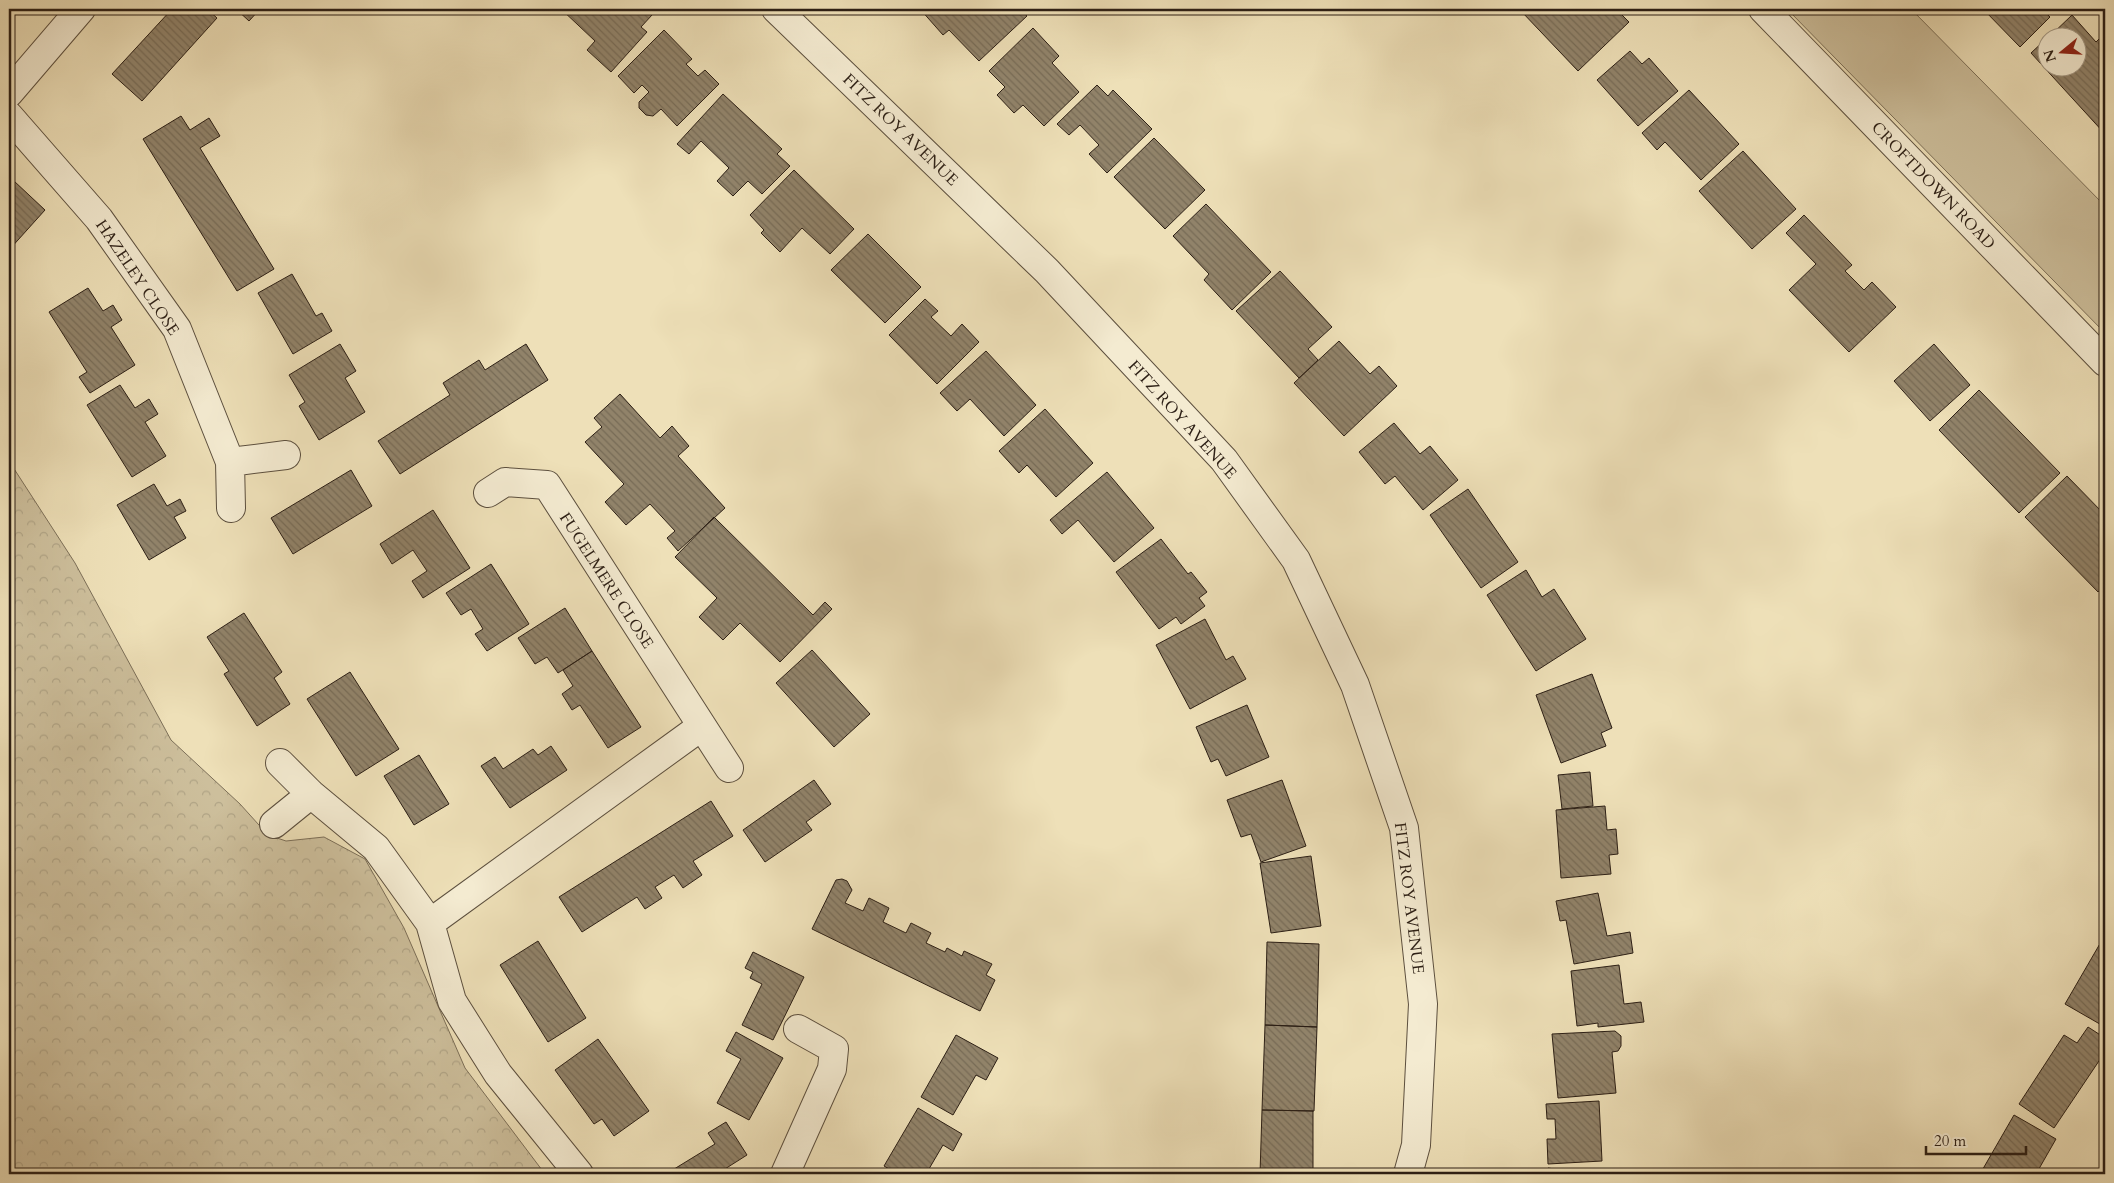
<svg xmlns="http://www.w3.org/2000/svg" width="2114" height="1183" viewBox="0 0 2114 1183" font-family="Cardo,serif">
  <defs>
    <pattern id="park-crowns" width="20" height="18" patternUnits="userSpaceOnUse" patternTransform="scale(1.25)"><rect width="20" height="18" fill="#cdbf9c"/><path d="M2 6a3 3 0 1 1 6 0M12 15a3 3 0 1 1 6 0" fill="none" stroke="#b0a486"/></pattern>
    <pattern id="building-back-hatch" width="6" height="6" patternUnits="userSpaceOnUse" patternTransform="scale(1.25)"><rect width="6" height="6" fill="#91836a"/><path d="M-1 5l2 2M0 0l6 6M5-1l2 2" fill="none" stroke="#776b56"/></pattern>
  </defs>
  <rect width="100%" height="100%" fill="#eee0b8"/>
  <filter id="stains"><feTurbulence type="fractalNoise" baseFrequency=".004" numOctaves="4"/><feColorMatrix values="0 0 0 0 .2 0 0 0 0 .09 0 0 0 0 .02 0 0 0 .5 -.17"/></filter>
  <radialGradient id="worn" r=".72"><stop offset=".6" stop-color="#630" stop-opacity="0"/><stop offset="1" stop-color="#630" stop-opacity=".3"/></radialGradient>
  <path fill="#cdbf9c" stroke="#7c6f58" d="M 1787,9 L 1911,9 L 2105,206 L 2105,333 Z"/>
  <path fill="url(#park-crowns)" stroke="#7c6f58" d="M 9,461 L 75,563 L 171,740 L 240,804 L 268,835 L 286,841 L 324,837 L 365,859 L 404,928 L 465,1068 L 545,1174 L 19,1174 L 9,1166 Z"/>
  <path fill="url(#building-back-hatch)" stroke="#2c1f15" d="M 172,9 L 207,9 L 217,18 L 142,101 L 112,74 Z
    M 236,9 L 260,9 L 249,21 Z
    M 561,9 L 645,9 L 652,15 L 641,27 L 647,32 L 611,72 L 587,50 L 595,41 Z
    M 920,9 L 999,9 L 1002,12 L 1006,9 L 1019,9 L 1027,16 L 979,61 L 949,30 L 943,35 Z
    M 1523,9 L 1616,9 L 1629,22 L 1578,71 L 1521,11 Z
    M 1983,9 L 2042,9 L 2050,17 L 2020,47 Z
    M 2072,15 L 2096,42 L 2105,33 L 2105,134 L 2031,53 L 2046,39 L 2046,68 L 2076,68 L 2076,38 L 2048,38 Z
    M 1033,28 L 1059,56 L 1052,63 L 1079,92 L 1044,126 L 1023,105 L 1014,113 L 997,95 L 1005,87 L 989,71 Z
    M 664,30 L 692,59 L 686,64 L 698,76 L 705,70 L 719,84 L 677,126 L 661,109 L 653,116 L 646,115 L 639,108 L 639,102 L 649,92 L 642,85 L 634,93 L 618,76 Z
    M 1630,51 L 1642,64 L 1649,58 L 1678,91 L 1638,126 L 1597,80 Z
    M 1097,85 L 1108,96 L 1113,90 L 1152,129 L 1107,173 L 1089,154 L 1099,145 L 1080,125 L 1069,135 L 1057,124 Z
    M 1689,90 L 1739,144 L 1701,180 L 1665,142 L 1657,150 L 1642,133 Z
    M 723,94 L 782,149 L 777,154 L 790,166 L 762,194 L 748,181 L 733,196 L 717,181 L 729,168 L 701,141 L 689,154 L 677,144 Z
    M 181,116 L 190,130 L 209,118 L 220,136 L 200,148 L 274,269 L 237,291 L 143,139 Z
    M 1154,138 L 1205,190 L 1165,229 L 1114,177 Z
    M 1743,151 L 1796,209 L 1752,249 L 1699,191 Z
    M 794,170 L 854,229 L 830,254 L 802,228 L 780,252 L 761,233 L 764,230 L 750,215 Z
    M 14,181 L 45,210 L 9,250 L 9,186 Z
    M 1206,204 L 1271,272 L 1232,310 L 1204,280 L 1209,274 L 1173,236 Z
    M 1804,215 L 1852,265 L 1845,271 L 1864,290 L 1872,282 L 1896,307 L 1849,352 L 1789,290 L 1816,264 L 1786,233 Z
    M 868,234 L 921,287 L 885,323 L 831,270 Z
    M 1280,271 L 1332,327 L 1308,349 L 1318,360 L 1299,378 L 1236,311 Z
    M 292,274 L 316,316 L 322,313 L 332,331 L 293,354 L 258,293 Z
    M 88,288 L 103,311 L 113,305 L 122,320 L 111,327 L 135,365 L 90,393 L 79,377 L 87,372 L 49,312 Z
    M 925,299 L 938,311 L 931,317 L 951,336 L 962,324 L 979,342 L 937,384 L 889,335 Z
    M 1339,341 L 1370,374 L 1379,366 L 1397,386 L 1344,436 L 1294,383 Z
    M 340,344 L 356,371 L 345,378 L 365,412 L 319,440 L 299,406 L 305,402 L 289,375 Z
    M 526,344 L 548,380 L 400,474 L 378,441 L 450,395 L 443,383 L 479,360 L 485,370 Z
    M 1934,344 L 1970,385 L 1930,421 L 1894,381 Z
    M 986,351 L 1036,405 L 1004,436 L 970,399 L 957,411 L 940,393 Z
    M 120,385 L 135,408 L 149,399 L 158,414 L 145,422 L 166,456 L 132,477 L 87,405 Z
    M 1979,390 L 2060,473 L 2019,513 L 1939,430 Z
    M 620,394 L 660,438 L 672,426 L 689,446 L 678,456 L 725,508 L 678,551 L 667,538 L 675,531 L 650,504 L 626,525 L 605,502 L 624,484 L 585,442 L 602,427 L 594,418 Z
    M 1045,409 L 1093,463 L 1056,497 L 1027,465 L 1019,473 L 999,451 Z
    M 1394,423 L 1420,454 L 1430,446 L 1458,480 L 1423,510 L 1395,476 L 1385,484 L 1359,452 Z
    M 351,470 L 372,506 L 293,554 L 271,518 Z
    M 1107,472 L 1154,528 L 1114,562 L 1078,520 L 1062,534 L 1050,520 Z
    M 2067,476 L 2105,515 L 2105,585 L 2098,592 L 2025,517 Z
    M 154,484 L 167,506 L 180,499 L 186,511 L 174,517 L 186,538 L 149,560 L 117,505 Z
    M 1468,489 L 1518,562 L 1481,588 L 1430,515 Z
    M 433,510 L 470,568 L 423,598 L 412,581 L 427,571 L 413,550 L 392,564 L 380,544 Z
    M 714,517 L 813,615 L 825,602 L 832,609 L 780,662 L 740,623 L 723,640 L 699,617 L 717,598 L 675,557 Z
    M 1161,539 L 1188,574 L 1191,572 L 1207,592 L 1199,598 L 1205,606 L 1181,624 L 1176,617 L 1159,629 L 1116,572 Z
    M 491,564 L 529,624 L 487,651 L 475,634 L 483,629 L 471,609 L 461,615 L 446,593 Z
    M 1526,570 L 1542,597 L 1554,589 L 1586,639 L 1536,671 L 1487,595 Z
    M 565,608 L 592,651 L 558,673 L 547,657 L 535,664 L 518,638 Z
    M 244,613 L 282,672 L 274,678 L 290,704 L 257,726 L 224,674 L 229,671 L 207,637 Z
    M 1205,619 L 1226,660 L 1233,656 L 1246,679 L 1190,709 L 1156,645 Z
    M 812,650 L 870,714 L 834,747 L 776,683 Z
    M 592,651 L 641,727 L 608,748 L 580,705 L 572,710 L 562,694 L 573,686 L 563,670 Z
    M 350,672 L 399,749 L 356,776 L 307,699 Z
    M 1592,674 L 1612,728 L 1601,733 L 1606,746 L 1561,763 L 1536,695 Z
    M 1247,705 L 1269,757 L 1226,776 L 1218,759 L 1211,762 L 1196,727 Z
    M 551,746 L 567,770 L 510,808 L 481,766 L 495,757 L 503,769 L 533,749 L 538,755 Z
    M 419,755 L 449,804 L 414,825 L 384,776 Z
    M 1590,772 L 1593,806 L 1562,809 L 1558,775 Z
    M 814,780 L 831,804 L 806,822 L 812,830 L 765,862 L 743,830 Z
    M 1282,780 L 1306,846 L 1261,862 L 1251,834 L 1241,837 L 1227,800 Z
    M 711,801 L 733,836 L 693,861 L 702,875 L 683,888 L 674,875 L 655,887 L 662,898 L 645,909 L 637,897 L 582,932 L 559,897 Z
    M 1605,806 L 1607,830 L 1616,829 L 1618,854 L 1609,855 L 1611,874 L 1561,878 L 1556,810 Z
    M 1311,856 L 1321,926 L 1271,933 L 1260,863 Z
    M 842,879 L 847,881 L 852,890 L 845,903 L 863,911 L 869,898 L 889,908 L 883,922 L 906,933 L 911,923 L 931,933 L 926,943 L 945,952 L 947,948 L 962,956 L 964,951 L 992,964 L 986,975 L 995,980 L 980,1011 L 812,929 L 836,880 Z
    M 1598,893 L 1607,936 L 1630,932 L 1633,953 L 1574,964 L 1566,920 L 1560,921 L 1556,901 Z
    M 2105,935 L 2105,1027 L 2065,1004 Z
    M 538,941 L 586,1018 L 548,1042 L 500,965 Z
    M 1267,942 L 1319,944 L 1317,1027 L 1265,1025 Z
    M 753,952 L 804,977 L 773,1040 L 742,1025 L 762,984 L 750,978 L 753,972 L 745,968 Z
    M 1619,965 L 1624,1004 L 1641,1002 L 1644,1022 L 1598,1027 L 1598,1023 L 1577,1026 L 1571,971 Z
    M 1265,1025 L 1317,1027 L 1314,1111 L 1262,1110 Z
    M 2088,1027 L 2105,1038 L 2105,1052 L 2054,1128 L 2019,1104 L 2064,1035 L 2077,1043 Z
    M 1615,1031 L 1621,1036 L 1621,1046 L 1618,1051 L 1612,1052 L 1616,1093 L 1558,1098 L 1552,1034 Z
    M 736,1032 L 783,1058 L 749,1120 L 717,1103 L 741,1059 L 726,1051 Z
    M 956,1035 L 998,1058 L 986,1080 L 976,1075 L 953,1115 L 921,1097 Z
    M 598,1039 L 649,1111 L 614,1136 L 602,1119 L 594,1124 L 555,1070 Z
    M 1599,1101 L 1602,1161 L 1548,1164 L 1547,1139 L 1556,1139 L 1555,1119 L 1547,1119 L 1546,1104 Z
    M 918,1108 L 962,1134 L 953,1151 L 943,1145 L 926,1174 L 898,1174 L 884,1166 Z
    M 1262,1110 L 1313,1111 L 1313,1174 L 1260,1174 Z
    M 2014,1115 L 2056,1139 L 2036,1174 L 1980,1174 Z
    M 726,1122 L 747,1155 L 717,1174 L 666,1174 L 715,1144 L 708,1133 Z
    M 1548,1168 L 1591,1174 L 1547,1174 Z"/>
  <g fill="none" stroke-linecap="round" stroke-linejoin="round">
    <g stroke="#5c4f3e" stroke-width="30">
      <path id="minor" d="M 776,9 L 1047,271 L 1224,460 L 1296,560 L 1355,685 L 1404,828 L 1423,1004 L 1416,1145 L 1408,1174
        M 1763,9 L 2105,362
        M 9,93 L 81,9
        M 9,116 L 99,219 L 177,329 L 230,462 L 231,508
        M 230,462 L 286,455
        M 488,493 L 505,482 L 547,485 L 729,768
        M 280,763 L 311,794 L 376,848 L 430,923 L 452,1001 L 498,1074 L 579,1174
        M 274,824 L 311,794
        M 430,923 L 702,726
        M 785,1174 L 832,1069 L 834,1049 L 798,1029"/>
    </g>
    <use href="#minor" stroke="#f4ebd1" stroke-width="28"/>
  </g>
  <g text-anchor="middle" stroke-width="4.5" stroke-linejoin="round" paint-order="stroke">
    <g font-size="16" fill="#2c1f15" stroke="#f4ebd1">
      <text transform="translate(901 129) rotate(44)" y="6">FITZ ROY AVENUE</text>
      <text transform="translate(1934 185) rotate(46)" y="6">CROFTDOWN ROAD</text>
      <text transform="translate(138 277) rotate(56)" y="6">HAZELEY CLOSE</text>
      <text transform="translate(1183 419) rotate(48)" y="6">FITZ ROY AVENUE</text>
      <text transform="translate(607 580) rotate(57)" y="6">FUGELMERE CLOSE</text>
      <text transform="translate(1410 898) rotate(83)" y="6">FITZ ROY AVENUE</text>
    </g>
  </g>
  <rect width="2114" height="1183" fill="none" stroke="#eee0b8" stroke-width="30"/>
  <rect x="10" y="10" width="2094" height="1163" fill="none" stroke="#2c1f15" stroke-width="2.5"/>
  <rect x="15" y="15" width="2084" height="1153" fill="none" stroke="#2c1f15"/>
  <g transform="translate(2062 52) rotate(252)"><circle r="24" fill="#f4ebd1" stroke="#a49986"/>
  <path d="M0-4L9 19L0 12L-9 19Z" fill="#8f2418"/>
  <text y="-8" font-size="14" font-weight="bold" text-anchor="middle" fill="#2c1f15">N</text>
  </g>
  <path d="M1926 1146v8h100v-8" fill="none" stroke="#2c1f15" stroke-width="2.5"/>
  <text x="1934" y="1146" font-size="15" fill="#2c1f15" stroke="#f4ebd1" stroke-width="4" paint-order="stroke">20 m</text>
  <rect width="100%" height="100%" filter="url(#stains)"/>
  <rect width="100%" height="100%" fill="url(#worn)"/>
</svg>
